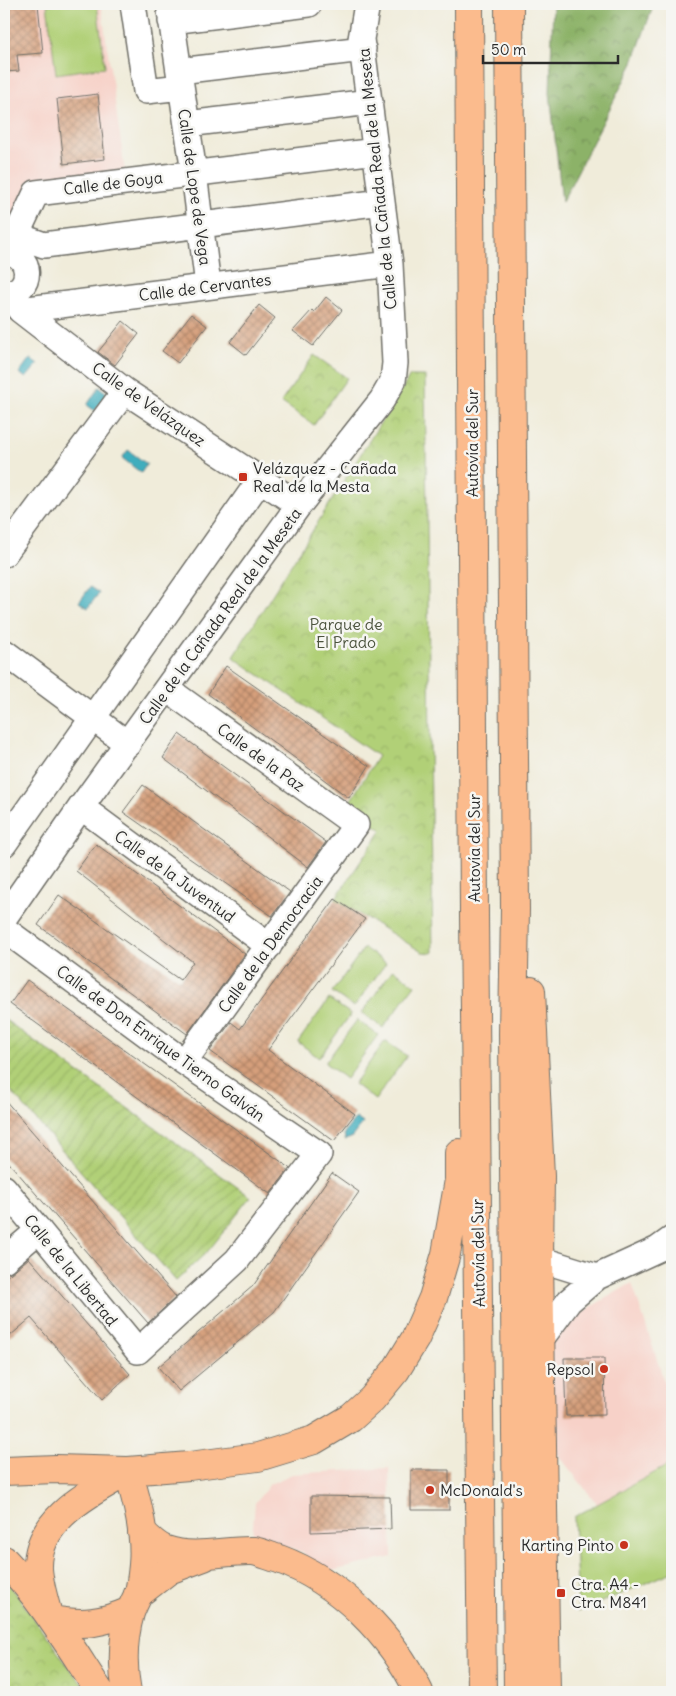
<svg xmlns="http://www.w3.org/2000/svg" width="676" height="1696" viewBox="0 0 676 1696" font-family="Delius,sans-serif">
  <defs>
    <pattern id="forest-crowns" width="20" height="18" patternUnits="userSpaceOnUse" patternTransform="scale(1.25)"><rect width="20" height="18" fill="#8cb268"/><path d="M2 6a3 3 0 1 1 6 0M12 15a3 3 0 1 1 6 0" fill="none" stroke="#739156"/></pattern>
    <pattern id="park-crowns" width="20" height="18" patternUnits="userSpaceOnUse" patternTransform="scale(1.25)"><rect width="20" height="18" fill="#b1d077"/><path d="M2 6a3 3 0 1 1 6 0M12 15a3 3 0 1 1 6 0" fill="none" stroke="#98b367"/></pattern>
    <pattern id="garden-furrows" width="10" height="10" patternUnits="userSpaceOnUse" patternTransform="scale(1.25)"><rect width="10" height="10" fill="#b1d077"/><path d="M-1 1l2-2M0 10L10 0M9 11l2-2" fill="none" stroke="#98b367"/></pattern>
    <pattern id="building-cross-hatch" width="8" height="8" patternUnits="userSpaceOnUse" patternTransform="scale(1.25)"><rect width="8" height="8" fill="#d59f7b"/><path d="M0 0l8 8M0 8l8-8" fill="none" stroke="#ad8265"/></pattern>
  </defs>
  <rect width="100%" height="100%" fill="#f6f6f2"/>
  <filter id="ink" filterUnits="userSpaceOnUse"><feTurbulence type="fractalNoise" baseFrequency=".02" numOctaves="2"/><feDisplacementMap in="SourceGraphic" scale="10" xChannelSelector="R" yChannelSelector="G"/><feConvolveMatrix kernelMatrix="1 2 1 2 8 2 1 2 1" color-interpolation-filters="sRGB"/></filter>
  <filter id="wash" filterUnits="userSpaceOnUse"><feTurbulence type="fractalNoise" baseFrequency=".0096" numOctaves="4" result="noise"/><feDisplacementMap in="SourceGraphic" scale="20" xChannelSelector="R" yChannelSelector="G"/><feGaussianBlur stdDeviation="1.12" result="paint"/><feColorMatrix in="noise" values="0 0 0 0 0 0 0 0 0 0 0 0 0 0 0 0 0 1.4 0 .05"/><feComposite in="paint" operator="in"/></filter>
  <g filter="url(#wash)">
    <rect width="100%" height="100%" fill="#f0ecda"/>
    <path fill="#f7d1c8" d="M 4,4 L 101,4 L 126,179 L 26,196 L 5,232 Z
      M 632,1283 L 672,1406 L 672,1463 L 597,1504 L 549,1443 L 548,1332 Z
      M 389,1468 L 392,1557 L 319,1574 L 303,1552 L 252,1539 L 255,1503 L 270,1484 L 292,1474 Z"/>
    <path fill="url(#forest-crowns)" stroke="#5c6e4a" d="M 553,4 L 654,4 L 632,65 L 562,202 L 550,93 Z"/>
    <path fill="url(#park-crowns)" stroke="#6e7e51" d="M 314,355 L 347,378 L 314,425 L 281,402 Z
      M 410,376 L 425,376 L 433,953 L 422,952 L 335,899 L 382,830 L 346,808 L 378,756 L 233,657 Z
      M 4,1577 L 70,1669 L 90,1692 L 4,1692 Z"/>
    <path fill="url(#garden-furrows)" stroke="#6e7e51" d="M 4,1019 L 251,1197 L 209,1250 L 176,1281 L 4,1083 Z"/>
    <path fill="#b1d077" stroke="#6e7e51" d="M 47,4 L 97,4 L 105,67 L 56,74 Z
      M 364,948 L 386,963 L 354,1007 L 332,992 Z
      M 393,969 L 415,985 L 383,1028 L 362,1013 Z
      M 329,999 L 351,1014 L 319,1058 L 298,1042 Z
      M 357,1020 L 378,1035 L 346,1079 L 325,1063 Z
      M 385,1041 L 407,1056 L 375,1100 L 354,1084 Z
      M 672,1463 L 672,1572 L 578,1612 L 574,1517 Z"/>
    <path fill="#3fadbd" stroke="#356c74" d="M 30,358 L 38,364 L 26,378 L 19,373 Z
      M 99,387 L 107,393 L 95,411 L 87,405 Z
      M 128,450 L 147,464 L 141,473 L 122,458 Z
      M 90,587 L 99,593 L 88,608 L 79,602 Z
      M 356,1118 L 363,1123 L 351,1138 L 345,1140 L 344,1133 Z"/>
    <g id="blocks">
      <path fill="url(#building-cross-hatch)" d="M 4,4 L 38,4 L 43,53 L 17,55 L 19,71 L 4,72 Z
        M 98,94 L 105,159 L 64,164 L 57,99 Z
        M 326,297 L 342,310 L 313,346 L 293,331 L 312,310 L 314,312 Z
        M 259,305 L 275,318 L 246,355 L 230,342 Z
        M 191,314 L 207,326 L 178,363 L 162,351 Z
        M 123,321 L 139,334 L 115,365 L 98,352 Z
        M 226,666 L 369,766 L 349,798 L 208,694 Z
        M 179,734 L 326,842 L 308,867 L 163,758 Z
        M 143,785 L 290,892 L 272,916 L 123,812 Z
        M 96,844 L 245,954 L 187,1034 L 38,925 L 59,895 L 180,980 L 193,962 L 76,871 Z
        M 335,899 L 365,919 L 268,1050 L 355,1114 L 334,1141 L 210,1051 L 231,1022 L 240,1029 Z
        M 27,980 L 290,1168 L 270,1194 L 10,1004 Z
        M 4,1099 L 176,1297 L 148,1323 L 4,1157 Z
        M 332,1173 L 359,1192 L 274,1312 L 179,1391 L 158,1367 L 253,1286 Z
        M 29,1258 L 130,1374 L 102,1400 L 31,1318 L 4,1341 L 4,1279 Z
        M 564,1358 L 604,1358 L 605,1415 L 566,1416 Z
        M 411,1470 L 449,1470 L 449,1510 L 411,1510 Z
        M 311,1496 L 390,1497 L 391,1529 L 311,1532 Z"/>
    </g>
  </g>
  <g filter="url(#ink)">
    <use href="#blocks" fill-opacity="0" stroke="#706f68" stroke-width="1"/>
    <g fill="none" stroke-linecap="round" stroke-linejoin="round">
      <g stroke="#706f68" stroke-width="28">
        <path id="minor" d="M 133,4 L 146,91 L 181,87
          M 169,4 L 194,173 L 208,286
          M 171,21 L 309,4
          M 179,71 L 363,49
          M 187,124 L 370,102
          M 16,235 L 44,245 L 382,202
          M 4,253 C 33,250 35,294 4,293
          M 8,253 L 36,193 L 376,151
          M 7,293 L 20,310 L 125,391 L 299,505
          M 20,310 L 390,264
          M 4,554 L 125,391
          M 4,652 L 128,744
          M 167,689 L 356,825 L 184,1062
          M 81,807 L 269,946
          M 4,844 L 260,480
          M 4,918 L 81,807 L 299,505 L 382,400 L 393,381 L 395,363 L 390,264 L 361,39 L 367,4
          M 4,929 L 184,1062 L 319,1154 L 237,1260 L 138,1351 L 4,1188
          M 539,1259 L 597,1277
          M 4,1260 L 39,1230
          M 541,1339 L 569,1301 L 597,1277 L 658,1249 L 672,1239"/>
      </g>
      <g stroke="#706f68" stroke-width="30">
        <path id="major" d="M 4,1471 L 56,1469 L 128,1471
          M 4,1560 C 42,1599 70,1647 100,1692
          M 47,1611 C 43,1597 39,1583 38,1569 C 36,1518 91,1493 128,1471
          M 53,1620 C 83,1626 102,1623 130,1611
          M 127,1692 C 122,1666 123,1638 130,1613 C 132,1607 135,1601 138,1595 C 141,1586 142,1575 143,1565 C 146,1534 137,1501 128,1471"/>
      </g>
      <g stroke="#706f68" stroke-width="30">
        <path id="highway" d="M 469,4 L 474,916 L 482,1692
          M 509,4 L 515,909 L 513,1034 L 518,1692
          M 531,991 L 540,1176 L 539,1259 L 546,1692
          M 128,1471 L 189,1466 L 258,1457 L 314,1440 L 351,1418 L 372,1399 L 396,1370 L 415,1339 L 433,1298 L 446,1254 L 459,1180 L 459,1153
          M 142,1532 C 149,1539 157,1547 166,1550 C 195,1560 224,1550 253,1551 C 261,1552 271,1557 279,1559 C 339,1581 392,1635 419,1692
          M 138,1594 L 169,1570 L 204,1557"/>
      </g>
      <use href="#minor" stroke="#fff" stroke-width="25"/>
      <use href="#major" stroke="#fbbb8d" stroke-width="28"/>
      <use href="#highway" stroke="#fbbb8d" stroke-width="28"/>
    </g>
  </g>
  <g fill="#c8321e" stroke="#f6f6f2" stroke-width="2">
    <rect x="238" y="472" width="10" height="10" rx="2.5"/>
    <circle cx="604" cy="1369" r="5"/>
    <circle cx="430" cy="1490" r="5"/>
    <circle cx="624" cy="1545" r="5"/>
    <rect x="556" y="1588" width="10" height="10" rx="2.5"/>
  </g>
  <g text-anchor="middle" stroke-width="5" stroke-linejoin="round" paint-order="stroke">
    <g font-size="16" fill="#2b2b2b" stroke="#f6f6f2">
      <text transform="translate(377 179) rotate(-96)" y="6">Calle de la Cañada Real de la Meseta</text>
      <text transform="translate(113 183) rotate(-7)" y="6">Calle de Goya</text>
      <text transform="translate(195 187) rotate(82)" y="6">Calle de Lope de Vega</text>
      <text transform="translate(205 287) rotate(-7)" y="6">Calle de Cervantes</text>
      <text transform="translate(149 404) rotate(35)" y="6">Calle de Velázquez</text>
      <text transform="translate(472 443) rotate(-90)" y="6">Autovía del Sur</text>
      <text transform="translate(220 616) rotate(-54)" y="6">Calle de la Cañada Real de la Meseta</text>
      <text transform="translate(261 757) rotate(36)" y="6">Calle de la Paz</text>
      <text transform="translate(474 848) rotate(-90)" y="6">Autovía del Sur</text>
      <text transform="translate(175 876) rotate(36)" y="6">Calle de la Juventud</text>
      <text transform="translate(270 944) rotate(-54)" y="6">Calle de la Democracia</text>
      <text transform="translate(161 1043) rotate(36)" y="6">Calle de Don Enrique Tierno Galván</text>
      <text transform="translate(478 1253) rotate(-91)" y="6">Autovía del Sur</text>
      <text transform="translate(71 1270) rotate(51)" y="6">Calle de la Libertad</text>
    </g>
    <g font-size="16" fill="#2b2b2b" stroke="#f6f6f2" text-anchor="start">
      <text x="253" y="474">Velázquez - Cañada<tspan x="253" dy="18">Real de la Mesta</tspan></text>
      <text x="594" y="1375" text-anchor="end">Repsol</text>
      <text x="440" y="1496">McDonald's</text>
      <text x="614" y="1551" text-anchor="end">Karting Pinto</text>
      <text x="571" y="1590">Ctra. A4 -<tspan x="571" dy="18">Ctra. M841</tspan></text>
    </g>
    <g font-size="16" fill="#4c543e" stroke="#f6f6f2">
      <text x="346" y="630">Parque de<tspan x="346" dy="18">El Prado</tspan></text>
    </g>
  </g>
  <rect width="676" height="1696" fill="none" stroke="#f6f6f2" stroke-width="20"/>
  <path d="M483 55v8h135v-8" fill="none" stroke="#2b2b2b" stroke-width="2.5"/>
  <text x="491" y="55" font-size="15" fill="#2b2b2b" stroke="#f6f6f2" stroke-width="4" paint-order="stroke">50 m</text>
</svg>
